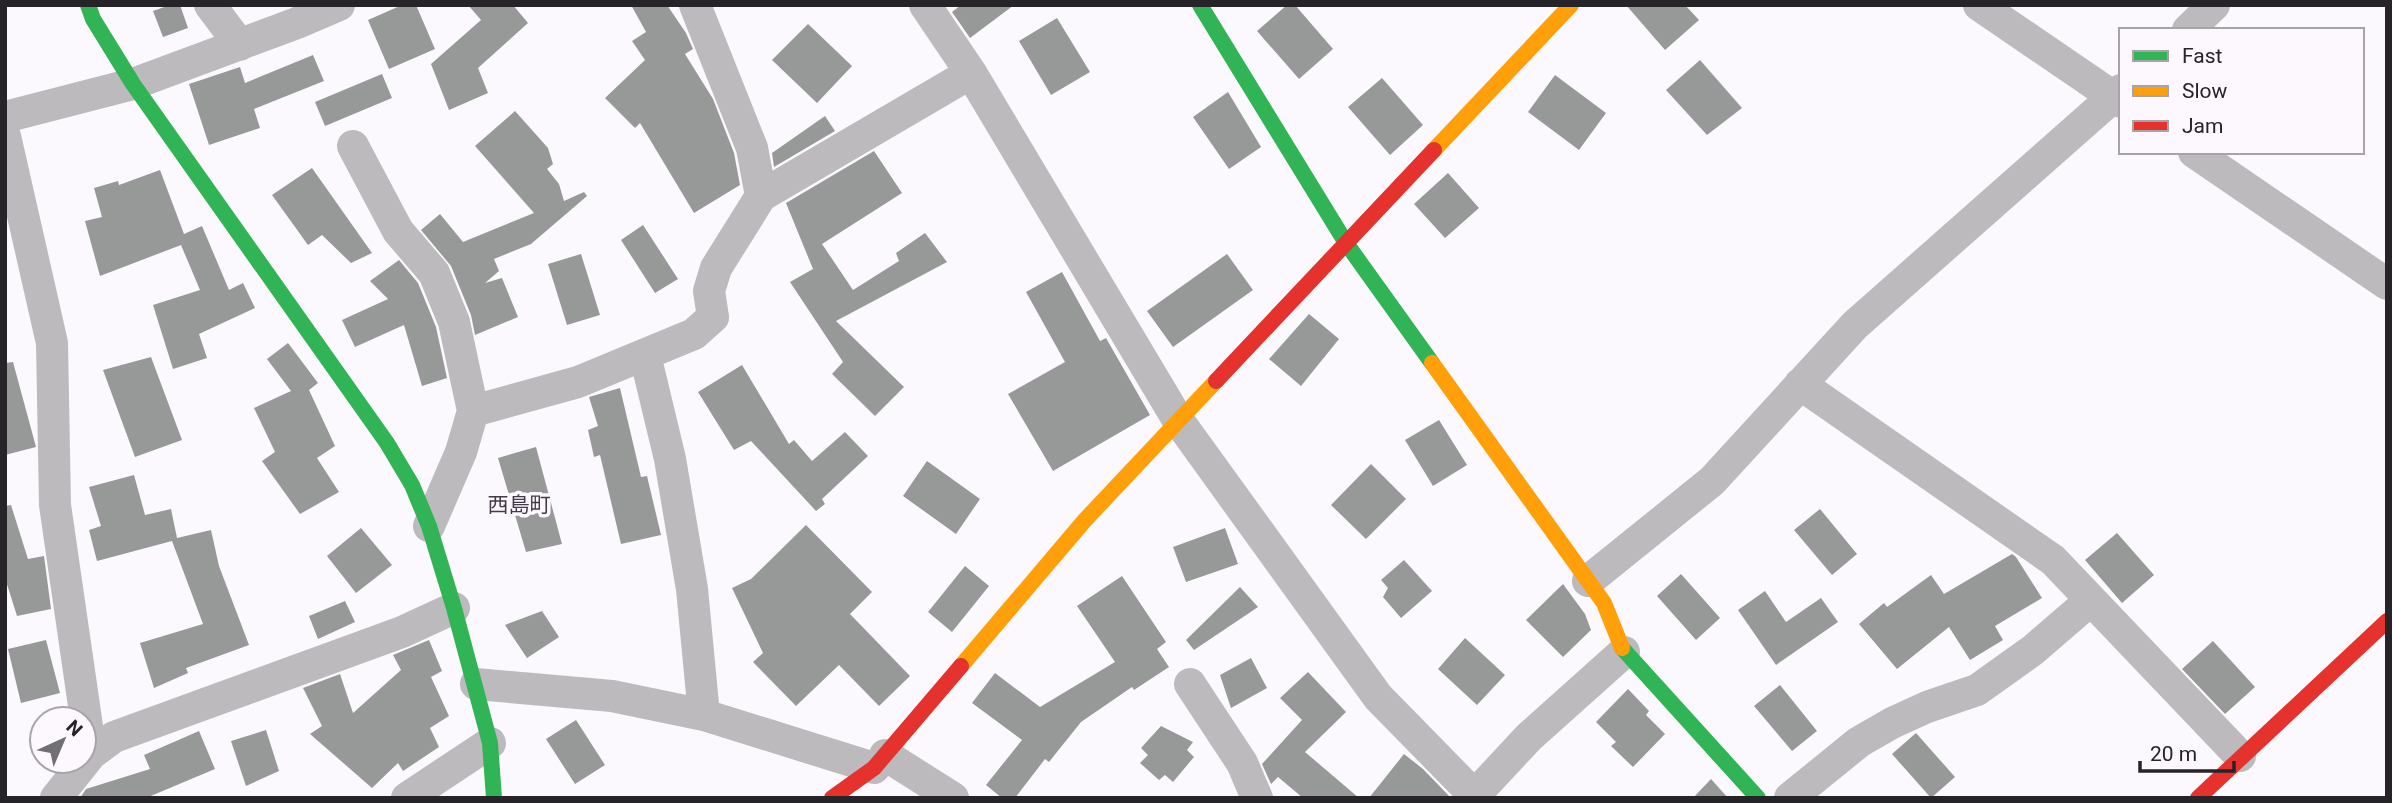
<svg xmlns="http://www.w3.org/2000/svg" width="2392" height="803" viewBox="0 0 2392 803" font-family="Roboto,'Noto Sans JP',sans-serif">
  <rect width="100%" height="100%" fill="#fbf9fd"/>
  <path fill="#979999" d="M 170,5 L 180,5 L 188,28 L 163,37 L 153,11 Z
    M 402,5 L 416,5 L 435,49 L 389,69 L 368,20 Z
    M 468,5 L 513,5 L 528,23 L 478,68 L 488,93 L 449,110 L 431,64 L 481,20 Z
    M 631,5 L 667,5 L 686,33 L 693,49 L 685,54 L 713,99 L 734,153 L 740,185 L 694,213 L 640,123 L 635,128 L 605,98 L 645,60 L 632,41 L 646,32 Z
    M 961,5 L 1014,5 L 970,38 L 952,12 Z
    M 1287,5 L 1295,5 L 1333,49 L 1299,79 L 1257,31 Z
    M 1626,5 L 1685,5 L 1699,20 L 1665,50 Z
    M 1057,18 L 1090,72 L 1051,95 L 1019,41 Z
    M 808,24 L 852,66 L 817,103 L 772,60 Z
    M 313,55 L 324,81 L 254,109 L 260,128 L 209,145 L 189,84 L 240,67 L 245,83 Z
    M 1700,60 L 1742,108 L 1707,135 L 1666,90 Z
    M 382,74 L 392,98 L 325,126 L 315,102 Z
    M 1555,75 L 1606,113 L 1579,150 L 1528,112 Z
    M 1382,78 L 1423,125 L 1390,155 L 1348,107 Z
    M 1228,92 L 1261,147 L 1229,169 L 1193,117 Z
    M 515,111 L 548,148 L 553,164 L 547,169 L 559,184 L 564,201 L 584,192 L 587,196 L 531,244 L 494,259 L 499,271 L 485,283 L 502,278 L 518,317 L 475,335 L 471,315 L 451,266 L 421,230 L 440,214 L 463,242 L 534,213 L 475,146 Z
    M 825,116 L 835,131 L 774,167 L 772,153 Z
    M 874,151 L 902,193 L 822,244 L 853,290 L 899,261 L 896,253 L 925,233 L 947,262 L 836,321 L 904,387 L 875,416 L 832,374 L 843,362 L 790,282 L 813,269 L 786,203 Z
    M 312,168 L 372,253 L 351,263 L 322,235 L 308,245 L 272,195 Z
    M 160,170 L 184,234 L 202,226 L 229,290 L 243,283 L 255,308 L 199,334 L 207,358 L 173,369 L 153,305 L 200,290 L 181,245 L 100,276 L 85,221 L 102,217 L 94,188 L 118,181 L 119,185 Z
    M 1448,173 L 1479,208 L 1445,238 L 1414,204 Z
    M 643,225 L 678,279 L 655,293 L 621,240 Z
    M 581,254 L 600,315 L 567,325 L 548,264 Z
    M 1227,254 L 1253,290 L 1173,347 L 1147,311 Z
    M 399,260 L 418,283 L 436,327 L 447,378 L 422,386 L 404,325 L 355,347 L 342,320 L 388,299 L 370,281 Z
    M 1062,272 L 1100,341 L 1106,338 L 1150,415 L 1053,471 L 1008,394 L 1065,362 L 1026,292 Z
    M 1309,314 L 1339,339 L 1301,386 L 1269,359 Z
    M 288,343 L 318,383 L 309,390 L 335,446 L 317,458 L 339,492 L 300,514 L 262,461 L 275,452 L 254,408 L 291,391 L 267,359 Z
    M 151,357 L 182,440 L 135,457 L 103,370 Z
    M 13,362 L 36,447 L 5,455 L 5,363 Z
    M 742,365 L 789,444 L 794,440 L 812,461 L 845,432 L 868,456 L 822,499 L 825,504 L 816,511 L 751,441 L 734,450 L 698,392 Z
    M 620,388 L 641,477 L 647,476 L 661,535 L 621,544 L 600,455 L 594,457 L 588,430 L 598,426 L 589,397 Z
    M 1439,420 L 1467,465 L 1433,486 L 1405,440 Z
    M 536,447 L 562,544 L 526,552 L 498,458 Z
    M 927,461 L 980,499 L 956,534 L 903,496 Z
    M 1371,464 L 1406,499 L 1366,539 L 1331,505 Z
    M 134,475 L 145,515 L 171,509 L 177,538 L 211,530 L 219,566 L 249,645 L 186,668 L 188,673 L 154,688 L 140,643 L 203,624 L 172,541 L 97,561 L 89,530 L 101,526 L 89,487 Z
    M 11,505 L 28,559 L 44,556 L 51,609 L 17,616 L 5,578 L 5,506 Z
    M 1820,509 L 1857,554 L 1832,575 L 1794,530 Z
    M 806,525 L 872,592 L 850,614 L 910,676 L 879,706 L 839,665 L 796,706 L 753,662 L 763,653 L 732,588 L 751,579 Z
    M 361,528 L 392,565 L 356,593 L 327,556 Z
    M 1225,528 L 1238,564 L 1186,582 L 1173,547 Z
    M 2117,533 L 2154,575 L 2122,603 L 2085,560 Z
    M 2012,554 L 2016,557 L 2042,598 L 1995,626 L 2003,640 L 1970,660 L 1949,627 L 1897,669 L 1859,624 L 1884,603 L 1887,607 L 1931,575 L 1944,594 Z
    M 1404,560 L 1432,591 L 1401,618 L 1383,597 L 1388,588 L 1381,580 Z
    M 965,566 L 989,586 L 952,632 L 928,612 Z
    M 1681,574 L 1720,618 L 1696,640 L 1657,596 Z
    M 1122,576 L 1166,642 L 1157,649 L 1169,667 L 1134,690 L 1132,687 L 1081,722 L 1049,762 L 1045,759 L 1015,798 L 1002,798 L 986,785 L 1022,740 L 972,703 L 995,673 L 1040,707 L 1115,662 L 1077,606 Z
    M 1563,584 L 1585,614 L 1591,630 L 1563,657 L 1526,620 Z
    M 1240,587 L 1258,607 L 1194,650 L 1186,640 Z
    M 1765,591 L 1786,622 L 1821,598 L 1838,622 L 1776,665 L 1738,610 Z
    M 345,601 L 355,622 L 318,639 L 309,616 Z
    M 542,611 L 559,637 L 527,658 L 505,625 Z
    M 1465,638 L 1505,675 L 1477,705 L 1438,669 Z
    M 46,640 L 60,693 L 21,703 L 8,649 Z
    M 429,640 L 442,671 L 431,677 L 449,716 L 430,728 L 439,747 L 403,771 L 398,763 L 372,788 L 310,734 L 322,726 L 303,688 L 340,674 L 353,713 L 401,670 L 393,655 Z
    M 2213,641 L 2255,687 L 2225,714 L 2182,669 Z
    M 1251,658 L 1267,688 L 1231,708 L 1220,675 Z
    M 1308,672 L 1346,712 L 1305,752 L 1359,798 L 1303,798 L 1278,777 L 1271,784 L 1262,764 L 1302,720 L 1280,698 Z
    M 1780,685 L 1817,731 L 1792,751 L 1754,706 Z
    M 1628,689 L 1649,711 L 1646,715 L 1665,734 L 1633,767 L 1611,746 L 1616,742 L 1596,722 Z
    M 576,720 L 605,765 L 575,784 L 546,739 Z
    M 1161,726 L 1193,742 L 1187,750 L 1194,757 L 1173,782 L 1165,775 L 1159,780 L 1140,763 L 1148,755 L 1141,748 Z
    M 266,730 L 279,771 L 246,786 L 231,741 Z
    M 199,731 L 215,769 L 146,798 L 80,798 L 86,789 L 150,769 L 144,755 Z
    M 1916,733 L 1955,777 L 1931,798 L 1892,754 Z
    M 1404,754 L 1423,769 L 1451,798 L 1369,798 Z
    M 1711,779 L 1728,798 L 1693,798 Z"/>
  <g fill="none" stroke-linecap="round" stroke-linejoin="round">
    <path stroke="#bcbabd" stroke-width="32" d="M 210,5 L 240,45
      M 925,5 L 971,73 L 1178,420 L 1378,697 L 1477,798
      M 1979,5 L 2121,102
      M 2188,30 L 2214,5
      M 5,117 L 133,84 L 297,23 L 339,5
      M 5,136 L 52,343 L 55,505 L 91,754
      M 353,146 L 398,231 L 434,273 L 454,322 L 473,411 L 461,452 L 429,526
      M 2194,152 L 2387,284
      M 761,196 L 971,73
      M 645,355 L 670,459 L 692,589 L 704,715
      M 1800,384 L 2053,560 L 2240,756
      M 473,411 L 578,382 L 694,334 L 713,317 L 709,291 L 716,268 L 761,196 L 752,148 L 695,5
      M 1588,581 L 1712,481 L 1855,325 L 2121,90
      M 476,684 L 612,696 L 704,715 L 874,768
      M 1190,684 L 1242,763 L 1257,798
      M 885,755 L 953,798
      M 1474,796 L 1529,737 L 1624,652
      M 56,798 L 91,754 L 114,737 L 402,632 L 454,608
      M 407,798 L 490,743
      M 1790,798 L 1859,742 L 1892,723 L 1927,707 L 1977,690 L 2033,650 L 2091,600"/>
    <path stroke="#30b455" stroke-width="16" d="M 88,5 L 93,19 L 133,84 L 387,443 L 412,485 L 429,526 L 454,608 L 490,743 L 494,798
      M 1200,5 L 1346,243 L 1432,363
      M 1622,648 L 1758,798"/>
    <path stroke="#ff9f0a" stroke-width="16" d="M 1434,150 L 1571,5
      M 1432,363 L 1604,603 L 1622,648
      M 961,666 L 1085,520 L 1216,381"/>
    <path stroke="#e5322d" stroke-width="16" d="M 1216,381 L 1434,150
      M 832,798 L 874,768 L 961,666
      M 2198,798 L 2387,621"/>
  </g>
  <g text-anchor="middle" stroke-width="7" stroke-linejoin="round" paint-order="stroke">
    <g font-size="21" fill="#433b47" stroke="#fcf8fe">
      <text x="519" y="512">西島町</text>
    </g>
  </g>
  <rect width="2392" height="803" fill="none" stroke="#272429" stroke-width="14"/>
  <rect x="2119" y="28" width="245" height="126" fill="#fcf8fe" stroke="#a7a3a9" stroke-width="2"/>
  <rect x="2133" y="51" width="35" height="10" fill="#30b455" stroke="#a7a3a9" stroke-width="2"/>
  <text x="2182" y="63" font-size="21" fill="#272429">Fast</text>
  <rect x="2133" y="86" width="35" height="10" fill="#ff9f0a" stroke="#a7a3a9" stroke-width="2"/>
  <text x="2182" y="98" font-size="21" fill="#272429">Slow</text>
  <rect x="2133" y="121" width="35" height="10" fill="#e5322d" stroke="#a7a3a9" stroke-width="2"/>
  <text x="2182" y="133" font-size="21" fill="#272429">Jam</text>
  <g transform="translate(63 740) rotate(44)"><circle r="33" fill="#fcf8fe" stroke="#a7a3a9" stroke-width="2"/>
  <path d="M0-5L12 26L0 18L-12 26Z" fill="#716f73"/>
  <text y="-10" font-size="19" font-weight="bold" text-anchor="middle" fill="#272429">N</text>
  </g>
  <path d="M2140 761v10h94v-10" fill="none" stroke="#272429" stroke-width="3.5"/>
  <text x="2150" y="761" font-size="21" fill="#272429" stroke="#fcf8fe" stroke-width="5" paint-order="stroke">20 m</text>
</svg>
